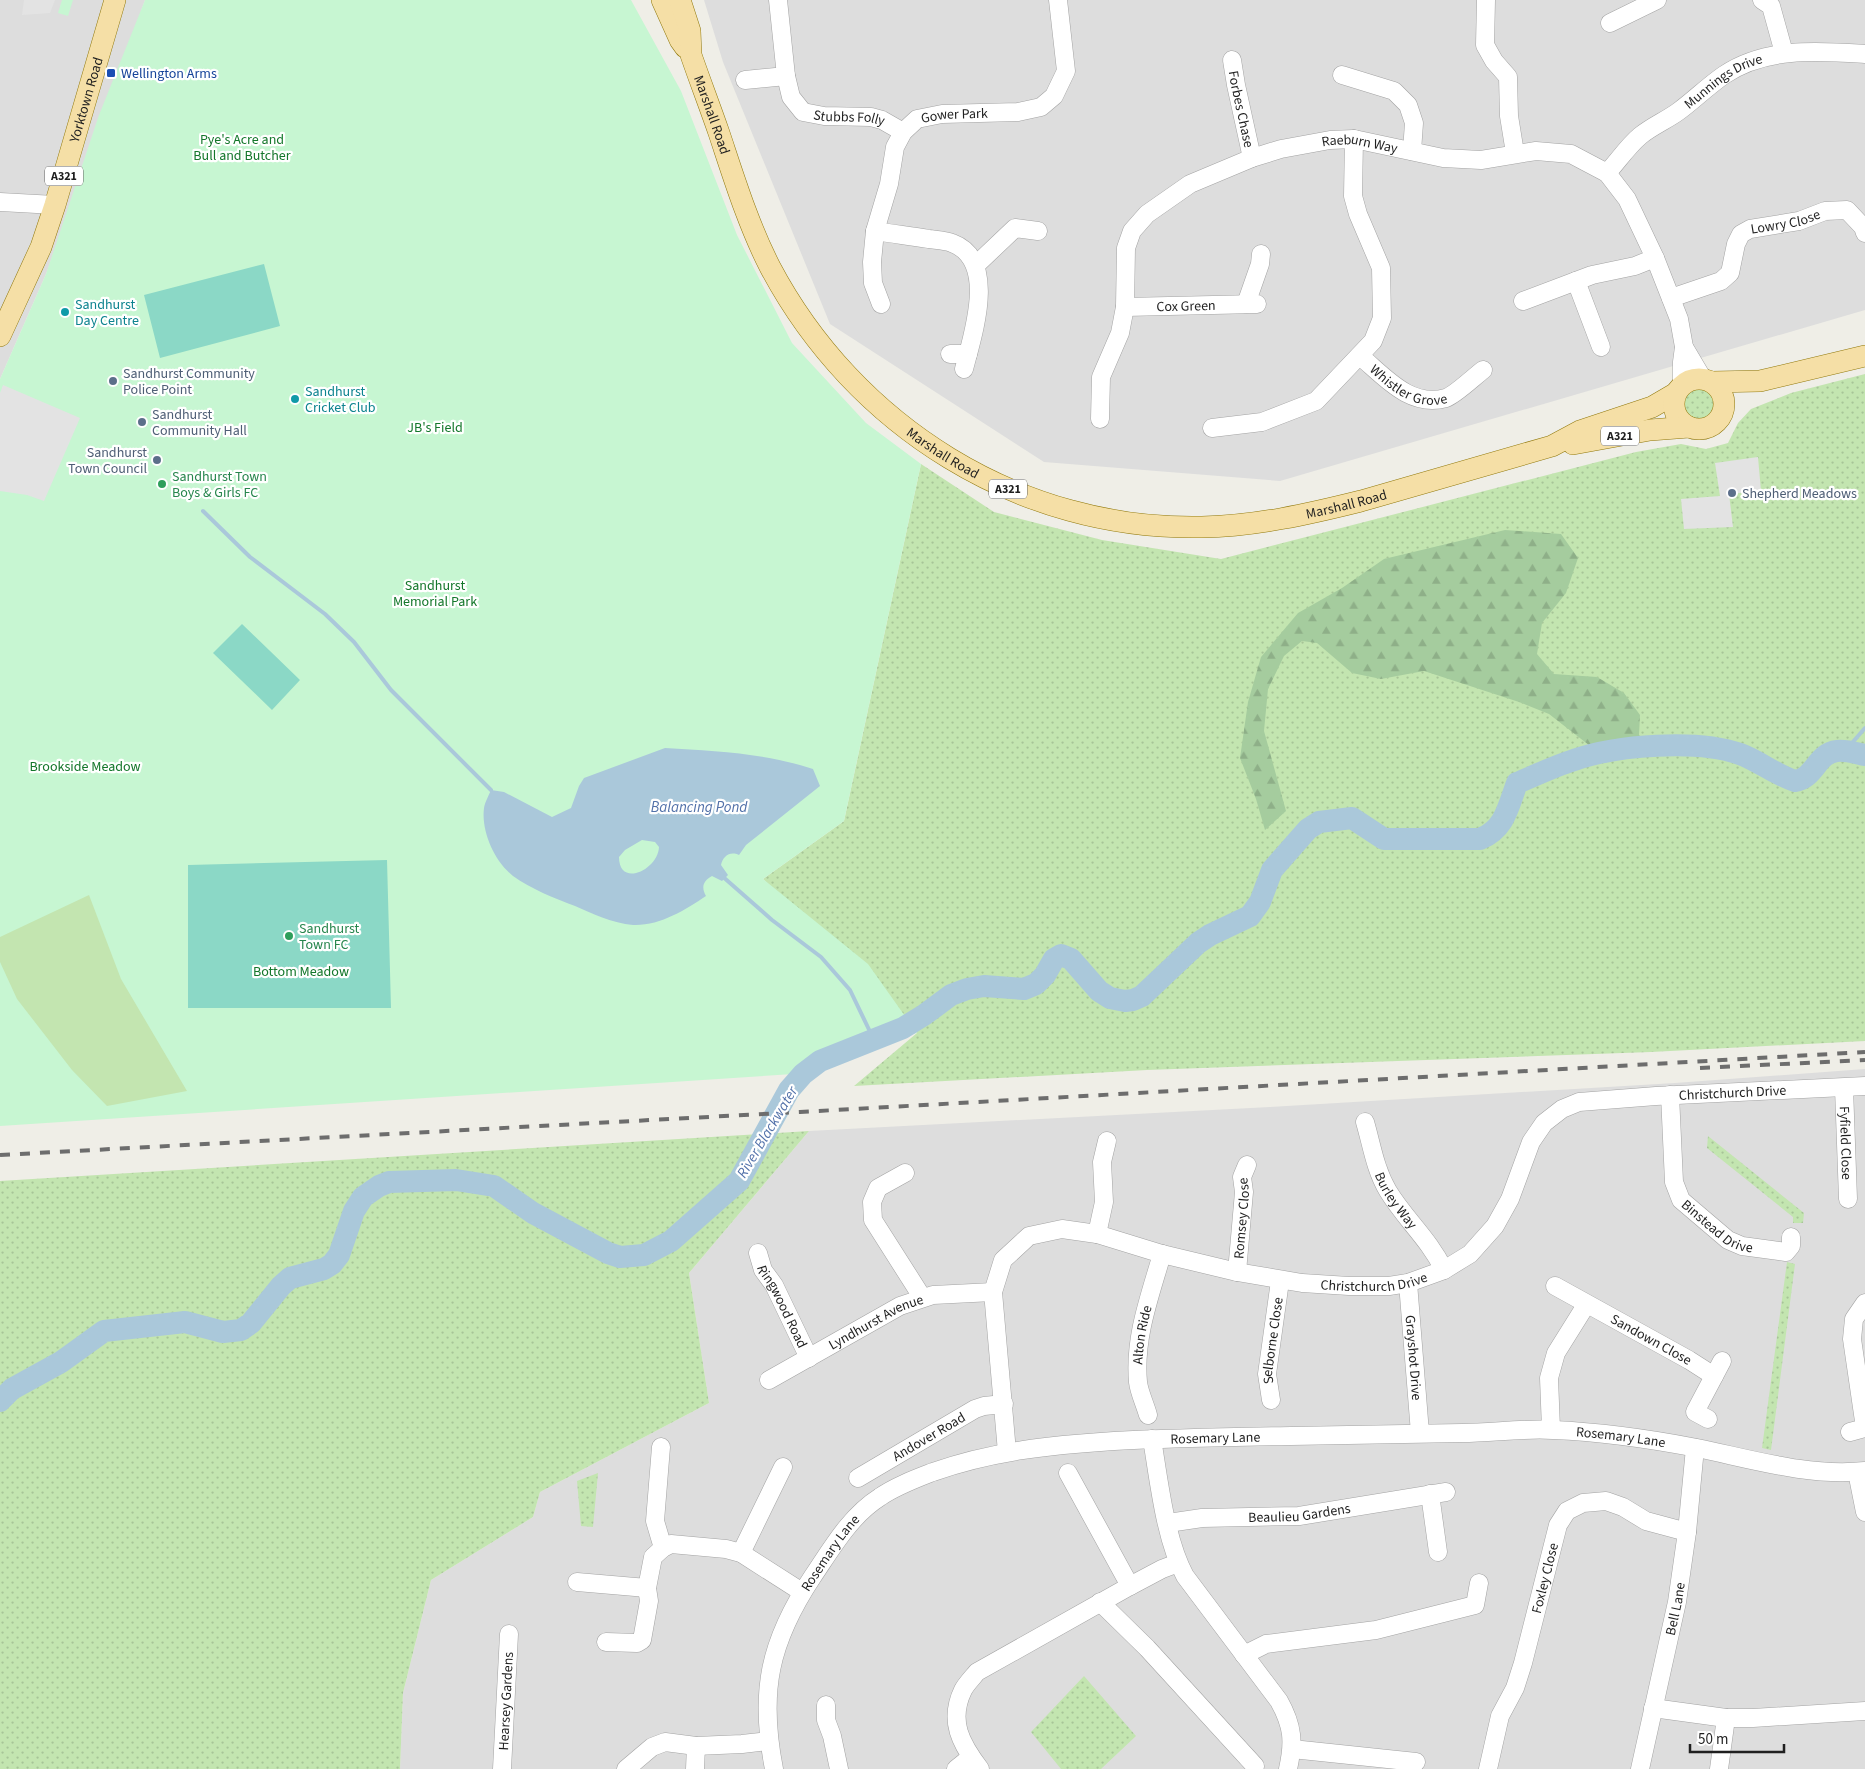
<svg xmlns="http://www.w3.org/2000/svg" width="1865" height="1769" viewBox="0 0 1865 1769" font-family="'Source Sans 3',sans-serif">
  <defs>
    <pattern id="grass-dots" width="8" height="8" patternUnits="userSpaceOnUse" patternTransform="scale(1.25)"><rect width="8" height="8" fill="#c3e5b0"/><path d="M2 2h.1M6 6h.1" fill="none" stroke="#a7c497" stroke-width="1.8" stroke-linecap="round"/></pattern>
    <pattern id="forest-firs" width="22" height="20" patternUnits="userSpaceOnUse" patternTransform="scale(1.25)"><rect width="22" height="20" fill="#a5cc9e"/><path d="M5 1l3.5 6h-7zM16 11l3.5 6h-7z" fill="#8eaf88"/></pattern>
  </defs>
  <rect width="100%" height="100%" fill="#efeee7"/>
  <path fill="#ddd" d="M 0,0 L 145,0 L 46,274 L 0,379 Z
    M 704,0 L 1865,0 L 1865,310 L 1280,481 L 1044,462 L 830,324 L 723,62 Z
    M 1865,1069 L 1865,1769 L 400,1769 L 403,1693 L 431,1580 L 533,1517 L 540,1492 L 709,1403 L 689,1273 L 809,1131 L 1270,1107 L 1675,1083 Z"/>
  <path fill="url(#grass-dots)" d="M 1865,374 L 1865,1041 L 1651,1052 L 1147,1070 L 854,1086 L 917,1033 L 763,879 L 844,821 L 921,464 L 994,512 L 1102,540 L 1221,559 L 1636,452 L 1681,444 L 1706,449 L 1728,443 L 1738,423 L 1751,409 L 1791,393 Z
    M1680 404a17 17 0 1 1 34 0a17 17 0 1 1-34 0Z
    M 809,1131 L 689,1273 L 709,1403 L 540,1492 L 533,1517 L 431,1580 L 403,1693 L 400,1769 L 0,1769 L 0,1181 Z
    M 1708,1136 L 1804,1213 L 1803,1223 L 1793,1223 L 1793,1217 L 1707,1148 Z
    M 1787,1262 L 1795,1264 L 1771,1450 L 1762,1448 Z
    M 598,1473 L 593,1527 L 581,1526 L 577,1481 Z
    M 1084,1676 L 1136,1736 L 1101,1769 L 1061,1769 L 1031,1732 Z"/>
  <path fill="url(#forest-firs)" d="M 1505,530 L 1561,534 L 1578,558 L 1566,593 L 1542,623 L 1537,654 L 1554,674 L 1597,677 L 1624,693 L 1640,715 L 1639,735 L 1659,751 L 1603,756 L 1549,714 L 1519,702 L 1424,671 L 1381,679 L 1352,673 L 1317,643 L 1302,641 L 1284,656 L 1268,689 L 1264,731 L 1286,811 L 1265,830 L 1256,799 L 1240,758 L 1248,702 L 1261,657 L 1298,613 L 1342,588 L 1384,559 Z"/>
  <path fill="#c7f6d2" d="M 62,0 L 73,0 L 68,16 L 58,13 Z
    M 145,0 L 631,0 L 681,91 L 737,235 L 792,343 L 866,423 L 921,464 L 844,821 L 763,879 L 868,964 L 917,1033 L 821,1056 L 809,1073 L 0,1126 L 0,379 L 46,274 L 99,115 Z"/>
  <path fill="#c3e5b0" d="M 89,895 L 121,979 L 187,1091 L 107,1106 L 72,1070 L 17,999 L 0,962 L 0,937 Z"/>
  <path fill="#8bd8c6" d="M 264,264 L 280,326 L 160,358 L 144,295 Z
    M 242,624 L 300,680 L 272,710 L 213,653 Z
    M 387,860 L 391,1008 L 188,1008 L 188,865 Z"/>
  <path fill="#e3e3e3" d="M 24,0 L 55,0 L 50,13 L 22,15 Z
    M 3,385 L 80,418 L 44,501 L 27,495 L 0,491 L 0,393 Z
    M 1758,457 L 1761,491 L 1729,494 L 1733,527 L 1684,529 L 1681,499 L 1720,496 L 1715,463 Z"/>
  <path fill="#aac8da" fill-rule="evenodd" d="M 665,748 C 715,751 765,753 813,769 L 820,786 L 746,845 L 739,855 C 730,851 723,856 721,865 L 728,875 L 722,881 L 712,876 C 703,881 701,887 706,896 C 685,910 660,926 633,925 C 612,923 593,914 575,906 C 554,898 531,889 513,876 C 494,861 481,831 484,808 C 485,802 489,795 491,790 L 504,792 L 552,817 L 571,808 L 579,786 L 584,778 ZM 642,840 L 655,842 L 659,847 C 658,870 619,888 619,857 L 625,850 Z"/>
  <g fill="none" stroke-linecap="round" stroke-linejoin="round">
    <path stroke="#aac8da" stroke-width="4" d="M 203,511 L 250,557 L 325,614 L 354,642 L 391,690 L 491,790
      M 1845,751 L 1865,728
      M 722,876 L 772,920 L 821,957 L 850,990 L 874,1040"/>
    <path stroke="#aac8da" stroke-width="22" d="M 0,1401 L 12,1389 L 61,1362 L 104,1331 L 185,1322 L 223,1332 L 241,1330 L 251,1323 L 281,1286 L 290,1278 L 324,1269 L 332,1264 L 339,1255 L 354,1211 L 363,1197 L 379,1186 L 389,1182 L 456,1180 L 494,1186 L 533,1213 L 608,1253 L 620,1257 L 644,1255 L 671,1241 L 739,1181 L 789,1090 L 803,1074 L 820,1061 L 903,1028 L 924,1015 L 951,995 L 967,989 L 984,986 L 1024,989 L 1036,984 L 1045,975 L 1054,959 L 1061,955 L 1071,959 L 1099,991 L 1110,998 L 1125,1001 L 1133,1000 L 1142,996 L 1198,943 L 1210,935 L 1250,916 L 1260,902 L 1272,870 L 1308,829 L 1319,822 L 1352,818 L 1384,839 L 1480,839 C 1505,829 1508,807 1517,783 C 1536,775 1555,766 1574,760 C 1617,745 1697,739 1740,754 C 1759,761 1776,775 1795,781 C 1814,779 1817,753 1837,751 C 1846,750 1856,753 1865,755"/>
    <g stroke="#a3a3a3" stroke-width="19">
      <g id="minor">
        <path id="s1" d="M 778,0 L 786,76 L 791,97 L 803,112 L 824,116 L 871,117 L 882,120 L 903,132"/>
        <path d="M 1486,0 L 1485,45 L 1494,61 L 1508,77 L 1509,116 L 1515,153"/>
        <path d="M 1762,0 L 1771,6 L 1784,53"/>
        <path d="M 1610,23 L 1657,0"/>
        <path id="s2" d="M 1232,60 L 1236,85 L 1252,158"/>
        <path d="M 1342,75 L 1394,91 L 1408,105 L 1414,123 L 1412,151"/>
        <path d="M 745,80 L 786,76"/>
        <path id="s3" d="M 1607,173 C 1618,161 1628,146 1640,136 C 1652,126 1667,120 1679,111 C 1694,100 1708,86 1724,75 C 1765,47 1818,51 1865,54"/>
        <path d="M 0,202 L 55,205"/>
        <path d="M 875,231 C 893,234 911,236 929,239 C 936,240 945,240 952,243 C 998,260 973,334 964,369"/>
        <path d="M 976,265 L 1015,228 L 1038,231"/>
        <path d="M 1576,281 L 1601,347"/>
        <path id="s4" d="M 1671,298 L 1721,281 L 1730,273 L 1736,244 L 1741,234 L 1750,229 L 1799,221 L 1825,211 L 1847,210 L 1863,227 L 1865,233"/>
        <path d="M 1523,301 L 1592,275 L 1635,266 L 1655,258"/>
        <path id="s5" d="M 881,304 L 873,283 L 872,262 L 875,231 L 889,184 L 895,147 L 903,132 L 917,119 L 942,114 L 1018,112 L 1041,107 L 1054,96 L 1066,71 L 1058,0"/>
        <path d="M 1246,304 L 1260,264 L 1261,254"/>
        <path id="s6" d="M 1125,307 L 1257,304"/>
        <path d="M 950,354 L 968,354"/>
        <path id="s7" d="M 1360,356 C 1385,377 1410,408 1446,398 C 1455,395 1475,376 1483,370"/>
        <path d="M 1682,386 L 1682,362 L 1684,347"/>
        <path id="s8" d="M 1100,419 L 1101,377 L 1120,333 L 1125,307 L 1126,248 L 1132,231 L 1147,214 L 1190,184 L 1252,158 L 1281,149 L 1330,140 L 1354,139 L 1443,158 L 1481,160 L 1536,151 L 1571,154 L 1607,173 L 1627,199 L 1655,258 L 1679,319 L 1684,347 L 1703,379"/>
        <path d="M 1212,428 L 1262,422 L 1316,401 L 1373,341 L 1382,318 L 1381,268 L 1358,214 L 1353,196 L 1354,139"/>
        <path id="s9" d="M 1844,1088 L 1848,1199"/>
        <path id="s10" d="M 1670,1095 L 1674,1182 L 1681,1200 L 1728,1240 L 1742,1246 L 1786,1252 L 1791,1246 L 1791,1237"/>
        <path id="s11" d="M 1365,1122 C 1372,1146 1375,1169 1388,1191 C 1405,1219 1429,1239 1444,1270"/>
        <path d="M 905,1173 L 878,1188 L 872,1202 L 873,1220 L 922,1297"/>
        <path d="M 1097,1234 L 1104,1202 L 1102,1162 L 1107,1141"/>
        <path id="s12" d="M 758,1253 L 763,1270 L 774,1285 L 809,1358"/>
        <path id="s13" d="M 1237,1272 L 1244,1192 L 1242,1177 L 1247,1165"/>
        <path id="s14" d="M 1408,1283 L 1420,1433"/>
        <path id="s15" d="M 1555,1286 L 1689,1360 L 1714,1376"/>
        <path id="s16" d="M 769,1380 L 900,1306 L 933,1295 L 993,1292"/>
        <path id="s17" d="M 1271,1400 L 1267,1374 L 1280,1281"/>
        <path id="s18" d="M 1148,1415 C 1145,1404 1139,1392 1138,1382 C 1134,1337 1150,1296 1162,1254"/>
        <path d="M 1708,1419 L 1695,1412 L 1722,1361"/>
        <path d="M 1551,1429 L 1549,1378 L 1556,1353 L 1586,1305"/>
        <path d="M 1850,1432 L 1865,1428 L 1852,1339 L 1854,1319 L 1865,1303"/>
        <path d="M 1152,1439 C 1159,1481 1165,1539 1185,1576 L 1279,1701 C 1293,1726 1294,1742 1288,1769"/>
        <path d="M 661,1447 L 655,1521 L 663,1548"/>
        <path id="s19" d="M 1007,1452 L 993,1292 L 1003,1260 L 1029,1236 L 1062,1229 L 1097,1234 L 1162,1254 L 1237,1272 L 1302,1283 L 1349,1286 L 1389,1286 L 1408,1283 L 1444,1270 L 1470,1254 L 1495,1226 L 1510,1199 L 1531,1142 L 1544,1123 L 1562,1109 L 1579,1102 L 1656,1096 L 1865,1086"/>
        <path d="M 1857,1472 L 1865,1512"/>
        <path d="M 1068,1473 L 1130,1586"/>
        <path id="s20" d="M 858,1478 L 975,1409 L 984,1406 L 1004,1404"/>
        <path d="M 1430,1494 L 1438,1552"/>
        <path id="s21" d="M 1168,1523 L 1202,1518 L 1299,1516 L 1446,1492"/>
        <path d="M 741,1553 L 783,1467"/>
        <path d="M 577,1582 L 647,1588"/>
        <path d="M 1100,1602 L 1147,1648 L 1255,1766"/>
        <path d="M 606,1642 L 637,1643 L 642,1640 L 649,1601 L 647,1588 L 653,1557 L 663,1548 L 671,1544 L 726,1549 L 741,1553 L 802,1592"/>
        <path d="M 1244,1655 L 1266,1644 L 1376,1630 L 1475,1605 L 1479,1583"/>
        <path d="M 826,1705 L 826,1720 L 832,1736 L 839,1769"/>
        <path d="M 1653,1708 L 1726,1718 L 1753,1718 L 1865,1711"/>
        <path d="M 1292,1749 L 1416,1762"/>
        <path id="s22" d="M 502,1769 L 509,1634"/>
        <path d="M 626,1769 L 652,1747 L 665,1742 L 696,1746 L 742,1744 L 768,1741"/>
        <path d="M 695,1769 L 696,1746"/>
        <path id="s23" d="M 774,1769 C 759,1692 769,1642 813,1576 C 832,1548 850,1516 880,1497 C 896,1486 915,1479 933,1472 C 992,1451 1052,1445 1114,1441 C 1173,1438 1232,1437 1291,1436 C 1348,1435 1405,1434 1462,1433 C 1492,1433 1523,1428 1553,1430 C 1601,1432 1650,1439 1697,1448 C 1751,1459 1809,1477 1865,1471"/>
        <path d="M 956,1769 L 971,1757"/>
        <path d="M 980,1769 C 961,1744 948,1721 963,1690 C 966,1684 973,1677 977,1672 L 1130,1586 L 1162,1569 L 1178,1563"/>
        <path id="s24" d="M 1488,1769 L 1500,1716 L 1515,1688 L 1523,1663 L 1558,1525 L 1567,1511 L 1583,1503 L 1606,1501 L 1623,1507 L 1646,1521 L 1687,1532"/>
        <path id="s25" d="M 1640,1769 L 1677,1602 L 1687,1532 L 1695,1448"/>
        <path d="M 1719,1769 L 1726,1718"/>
      </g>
    </g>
    <g stroke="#90780b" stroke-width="22">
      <g id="major">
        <path d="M 662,0 L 680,40 L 685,47"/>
        <path id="s26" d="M 680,0 L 690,31 L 691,55 C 700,81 710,107 719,133 C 734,178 748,224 770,267 C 854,426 1020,531 1202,527 C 1256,526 1309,514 1361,501 L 1552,446 L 1580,431 L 1652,407 L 1676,393"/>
        <path id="s27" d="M 0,336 L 41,247 L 55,205 L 115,0"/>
        <circle cx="1699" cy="404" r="25"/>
        <path d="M 1712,382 L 1760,381 L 1865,356"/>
        <path d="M 1573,444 L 1650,430 L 1689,427"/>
      </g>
    </g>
    <use href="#minor" stroke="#fff" stroke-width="18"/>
    <use href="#major" stroke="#f5dfa6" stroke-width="21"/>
    <path stroke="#6d6d6d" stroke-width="4" stroke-dasharray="10 10" stroke-linecap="butt" d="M 1700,1068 L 1865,1060
      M 0,1155 L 800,1112 L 1865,1052"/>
  </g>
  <rect fill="#1a4fb4" stroke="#fff" stroke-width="2" x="106" y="68" width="10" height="10" rx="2.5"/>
  <g fill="#0f9aa8" stroke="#fff" stroke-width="2">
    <circle cx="65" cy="312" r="5"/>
    <circle cx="295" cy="399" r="5"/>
  </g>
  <g fill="#5c6f8a" stroke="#fff" stroke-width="2">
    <circle cx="113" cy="381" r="5"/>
    <circle cx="142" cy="422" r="5"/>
    <circle cx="157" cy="460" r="5"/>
    <circle cx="1732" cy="493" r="5"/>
  </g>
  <g fill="#2e9e5b" stroke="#fff" stroke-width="2">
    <circle cx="162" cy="484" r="5"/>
    <circle cx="289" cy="936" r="5"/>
  </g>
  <g text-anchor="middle" stroke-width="4.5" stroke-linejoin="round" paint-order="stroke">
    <g fill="#fff" stroke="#626262" stroke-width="1">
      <rect x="45" y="166.5" width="38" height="19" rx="4"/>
      <rect x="1601" y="426.5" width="38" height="19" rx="4"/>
      <rect x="989" y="479.5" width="38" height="19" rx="4"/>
    </g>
    <g font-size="12" font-weight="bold" fill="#1f1f1f">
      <text x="64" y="180">A321</text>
      <text x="1620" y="440">A321</text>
      <text x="1008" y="493">A321</text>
    </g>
    <g font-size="14" fill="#164399" stroke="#fff" text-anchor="start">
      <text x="121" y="78">Wellington Arms</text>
    </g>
    <g font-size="14" fill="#1f1f1f" stroke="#fff">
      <text dy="5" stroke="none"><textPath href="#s3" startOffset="150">Munnings Drive</textPath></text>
      <text dy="5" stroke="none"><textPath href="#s27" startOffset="252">Yorktown Road</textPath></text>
      <text dy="5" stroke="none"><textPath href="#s2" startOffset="50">Forbes Chase</textPath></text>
      <text dy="5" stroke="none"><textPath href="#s26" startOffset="120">Marshall Road</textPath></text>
      <text dy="5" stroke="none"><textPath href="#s5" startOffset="235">Gower Park</textPath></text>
      <text dy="5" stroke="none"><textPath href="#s1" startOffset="164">Stubbs Folly</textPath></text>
      <text dy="5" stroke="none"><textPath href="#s8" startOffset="446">Raeburn Way</textPath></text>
      <text dy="5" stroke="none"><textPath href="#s4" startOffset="152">Lowry Close</textPath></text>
      <text dy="5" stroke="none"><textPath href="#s6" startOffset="61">Cox Green</textPath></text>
      <text dy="5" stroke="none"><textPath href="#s7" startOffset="59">Whistler Grove</textPath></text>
      <text dy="5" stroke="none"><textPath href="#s26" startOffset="540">Marshall Road</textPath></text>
      <text dy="5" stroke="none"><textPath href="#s26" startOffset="960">Marshall Road</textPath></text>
      <text dy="5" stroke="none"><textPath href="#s19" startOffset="1032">Christchurch Drive</textPath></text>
      <text dy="5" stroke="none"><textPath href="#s9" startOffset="55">Fyfield Close</textPath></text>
      <text dy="5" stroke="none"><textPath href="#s11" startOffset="85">Burley Way</textPath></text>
      <text dy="5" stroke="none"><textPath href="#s13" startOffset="54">Romsey Close</textPath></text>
      <text dy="5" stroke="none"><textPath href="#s10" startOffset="152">Binstead Drive</textPath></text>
      <text dy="5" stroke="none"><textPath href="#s19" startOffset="582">Christchurch Drive</textPath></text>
      <text dy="5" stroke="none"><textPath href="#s12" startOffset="59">Ringwood Road</textPath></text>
      <text dy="5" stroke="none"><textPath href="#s16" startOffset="122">Lyndhurst Avenue</textPath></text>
      <text dy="5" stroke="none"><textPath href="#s18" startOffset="82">Alton Ride</textPath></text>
      <text dy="5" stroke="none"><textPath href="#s15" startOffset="110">Sandown Close</textPath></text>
      <text dy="5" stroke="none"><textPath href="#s17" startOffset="60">Selborne Close</textPath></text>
      <text dy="5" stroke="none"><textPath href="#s14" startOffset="75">Grayshot Drive</textPath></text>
      <text dy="5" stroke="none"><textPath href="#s20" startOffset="82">Andover Road</textPath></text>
      <text dy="5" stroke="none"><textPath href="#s23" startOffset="1058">Rosemary Lane</textPath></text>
      <text dy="5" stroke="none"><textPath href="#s23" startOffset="652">Rosemary Lane</textPath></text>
      <text dy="5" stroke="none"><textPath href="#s21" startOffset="132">Beaulieu Gardens</textPath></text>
      <text dy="5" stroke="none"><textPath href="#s23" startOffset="232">Rosemary Lane</textPath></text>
      <text dy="5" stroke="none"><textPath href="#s24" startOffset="200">Foxley Close</textPath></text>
      <text dy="5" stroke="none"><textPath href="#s25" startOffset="164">Bell Lane</textPath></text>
      <text dy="5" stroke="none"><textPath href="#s22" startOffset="68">Hearsey Gardens</textPath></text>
    </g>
    <g font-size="14" fill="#14772b" stroke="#fff">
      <text x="242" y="144">Pye's Acre and<tspan x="242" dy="16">Bull and Butcher</tspan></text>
      <text x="435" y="432">JB's Field</text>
      <text x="435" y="590">Sandhurst<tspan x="435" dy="16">Memorial Park</tspan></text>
      <text x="85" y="771">Brookside Meadow</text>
      <text x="301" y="976">Bottom Meadow</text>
    </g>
    <g font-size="14" fill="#0d838f" stroke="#fff" text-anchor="start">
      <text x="75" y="309">Sandhurst<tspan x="75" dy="16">Day Centre</tspan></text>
      <text x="305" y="396">Sandhurst<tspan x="305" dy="16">Cricket Club</tspan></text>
    </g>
    <g font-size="14" fill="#4e5e75" stroke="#fff" text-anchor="start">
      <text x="123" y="378">Sandhurst Community<tspan x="123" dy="16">Police Point</tspan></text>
      <text x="152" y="419">Sandhurst<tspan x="152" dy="16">Community Hall</tspan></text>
      <text x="147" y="457" text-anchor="end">Sandhurst<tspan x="147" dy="16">Town Council</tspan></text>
      <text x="1742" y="498">Shepherd Meadows</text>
    </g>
    <g font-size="14" fill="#27864d" stroke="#fff" text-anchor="start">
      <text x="172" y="481">Sandhurst Town<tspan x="172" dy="16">Boys &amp; Girls FC</tspan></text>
      <text x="299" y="933">Sandhurst<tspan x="299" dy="16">Town FC</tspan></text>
    </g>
    <g font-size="15" font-style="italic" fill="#5271a9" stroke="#fff">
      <text x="699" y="812">Balancing Pond</text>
      <text transform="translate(767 1132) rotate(-59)" y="5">River Blackwater</text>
    </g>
  </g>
  <path d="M1690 1744v8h94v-8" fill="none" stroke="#1f1f1f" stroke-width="2.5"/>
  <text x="1698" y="1744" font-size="15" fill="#1f1f1f" stroke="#ffffff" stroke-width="4" paint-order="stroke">50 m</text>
</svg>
